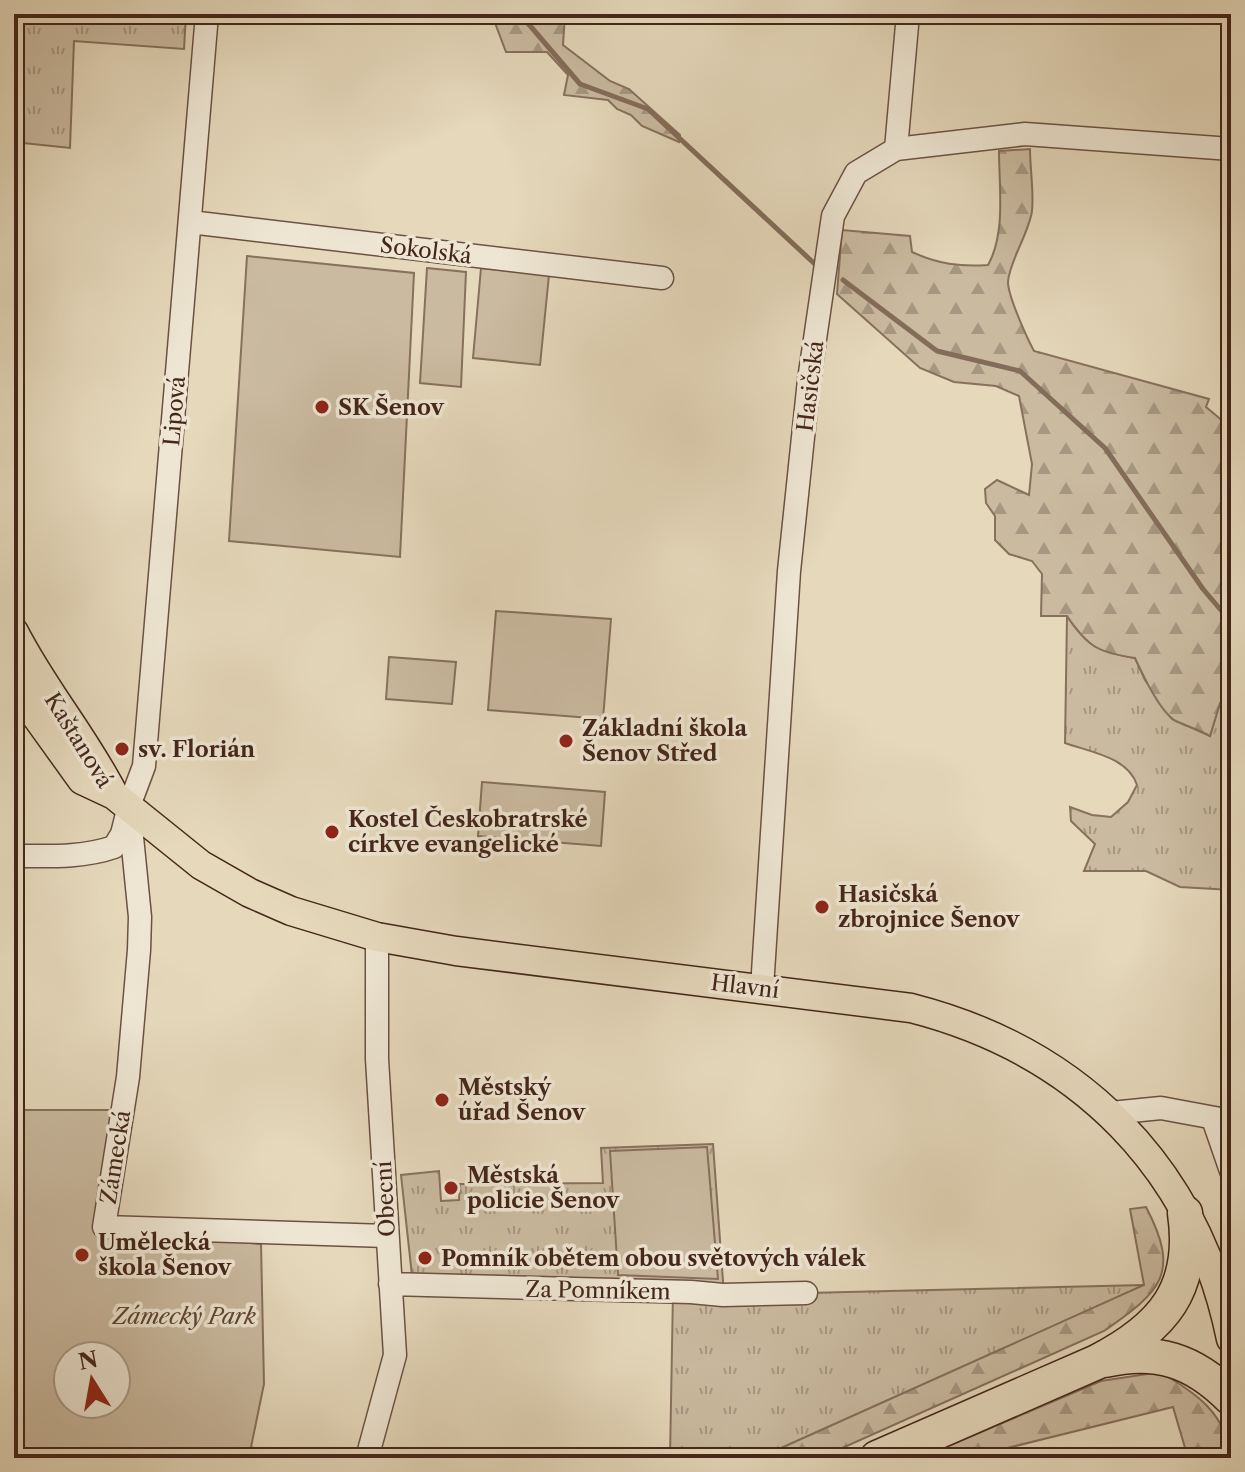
<svg xmlns="http://www.w3.org/2000/svg" width="1245" height="1472" viewBox="0 0 1245 1472" font-family="'Libre Caslon Text',serif">
  <defs>
    <pattern id="grass-tufts" width="24" height="20" patternUnits="userSpaceOnUse" patternTransform="scale(2)"><rect width="24" height="20" fill="#cabaa0"/><path d="M3 7l-1-3M5 7V3M7 7l1-3M15 17l-1-3M17 17v-4M19 17l1-3" fill="none" stroke="#a69782"/></pattern>
    <pattern id="forest-firs" width="22" height="20" patternUnits="userSpaceOnUse" patternTransform="scale(2)"><rect width="22" height="20" fill="#cabaa0"/><path d="M5 1l3.5 6h-7zM16 11l3.5 6h-7z" fill="#a69782"/></pattern>
  </defs>
  <rect width="100%" height="100%" fill="#e5d8bb"/>
  <filter id="stains"><feTurbulence type="fractalNoise" baseFrequency=".0025" numOctaves="4"/><feColorMatrix values="0 0 0 0 .2 0 0 0 0 .09 0 0 0 0 .02 0 0 0 .5 -.17"/></filter>
  <radialGradient id="worn" r=".72"><stop offset=".6" stop-color="#630" stop-opacity="0"/><stop offset="1" stop-color="#630" stop-opacity=".3"/></radialGradient>
  <path fill="url(#grass-tufts)" stroke="#87705d" stroke-width="2" d="M 14,14 L 186,14 L 184,49 L 74,41 L 70,148 L 14,142 Z
    M 1067,616 C 1088,648 1099,652 1135,658 L 1145,680 L 1172,719 L 1210,736 L 1220,703 L 1231,695 L 1231,890 L 1180,887 L 1146,871 L 1084,871 L 1095,844 L 1071,821 L 1070,807 L 1092,815 L 1111,817 L 1128,802 L 1137,785 C 1128,757 1090,752 1065,743 Z
    M 713,1144 L 724,1295 L 1145,1285 L 759,1458 L 670,1458 L 673,1292 L 413,1285 L 401,1175 L 439,1171 L 441,1201 L 459,1200 L 460,1184 L 603,1183 L 601,1148 Z"/>
  <path fill="url(#forest-firs)" stroke="#87705d" stroke-width="2" d="M 487,14 L 565,14 L 563,45 L 610,81 L 629,89 L 680,135 L 679,142 L 642,126 L 631,115 L 617,109 L 608,100 L 564,95 L 568,75 L 547,52 L 506,52 L 495,23 Z
    M 1030,149 C 1030,169 1034,191 1032,211 C 1029,233 1009,262 1008,282 C 1008,296 1027,338 1034,351 L 1209,399 L 1206,407 L 1231,428 L 1231,695 L 1220,703 L 1210,736 C 1199,729 1185,726 1174,720 C 1159,710 1143,675 1135,658 C 1098,652 1089,648 1067,616 L 1041,616 L 1042,574 L 1032,561 L 1009,554 L 995,540 L 995,516 L 986,503 L 985,489 L 997,480 L 1029,495 L 1032,464 L 1019,396 L 996,386 L 954,382 L 920,368 L 837,294 L 842,230 L 910,236 L 912,252 C 938,264 960,267 988,265 C 1006,233 999,187 999,151 Z
    M 1146,1207 C 1181,1274 1161,1291 1104,1331 L 820,1458 L 759,1458 L 1144,1285 L 1130,1209 Z
    M 1160,1372 C 1196,1393 1226,1413 1231,1458 L 1188,1458 L 1173,1407 L 967,1458 L 920,1458 L 1101,1381 Z"/>
  <path fill="#cabaa0" stroke="#87705d" stroke-width="2" fill-rule="evenodd" d="M 247,256 L 414,273 L 400,557 L 229,541 Z
    M 427,268 L 466,272 L 461,387 L 420,383 Z
    M 481,268 L 549,275 L 540,365 L 473,358 Z
    M 496,611 L 611,619 L 603,719 L 488,710 Z
    M 389,657 L 456,662 L 452,704 L 386,699 Z
    M 482,782 L 605,792 L 601,846 L 478,836 Z
    M 14,1110 L 119,1110 L 100,1230 L 261,1244 L 264,1384 L 251,1447 L 289,1458 L 14,1458 ZM 68,1356 L 116,1356 L 116,1404 L 68,1404 Z
    M 707,1147 L 718,1279 L 618,1275 L 610,1151 Z"/>
  <g fill="none" stroke-linecap="round" stroke-linejoin="round">
    <path stroke="#846c5a" stroke-width="5" d="M 500,14 L 522,18
      M 520,14 L 580,84 L 648,109 L 817,266
      M 843,280 L 937,351 L 1020,371 L 1105,448 L 1203,589 L 1231,622"/>
    <g stroke="#6c5242" stroke-width="25">
      <path id="minor" d="M 896,149 L 908,14
        M 190,222 L 662,278
        M 130,817 L 140,917 L 139,950 L 128,1077 L 104,1227 L 387,1236
        M 14,856 C 48,856 82,858 114,847 L 122,834 L 129,806 L 144,766 L 207,14
        M 762,988 L 789,571 L 809,380 L 833,216 L 856,173 L 896,149 L 1025,134 L 1231,149
        M 1111,1113 L 1161,1108 L 1231,1121
        M 1213,1119 L 1231,1171
        M 390,1284 L 691,1292 L 723,1295 L 806,1293
        M 367,1458 L 395,1355 L 377,1059 L 377,937"/>
    </g>
    <g stroke="#44261a" stroke-width="31">
      <path id="major" d="M 14,632 C 43,689 85,738 114,795
        M 14,680 L 36,716 L 82,780 L 114,795 L 201,865 L 250,893 L 291,911 L 377,937 L 456,951 L 911,1008 C 1079,1051 1196,1167 1231,1339"/>
    </g>
    <g stroke="#44261a" stroke-width="37">
      <path id="highway" d="M 1105,1360 C 1157,1348 1194,1361 1231,1398
        M 877,1458 L 1097,1362 C 1163,1328 1196,1289 1185,1213"/>
    </g>
    <use href="#minor" stroke="#eee6d3" stroke-width="22"/>
    <use href="#major" stroke="#e5d8bb" stroke-width="28"/>
    <use href="#highway" stroke="#e5d8bb" stroke-width="34"/>
  </g>
  <g fill="#8f2418" stroke="#eee6d3" stroke-width="3">
    <circle cx="322" cy="407" r="8"/>
    <circle cx="566" cy="741" r="8"/>
    <circle cx="122" cy="749" r="8"/>
    <circle cx="332" cy="832" r="8"/>
    <circle cx="822" cy="907" r="8"/>
    <circle cx="442" cy="1100" r="8"/>
    <circle cx="451" cy="1188" r="8"/>
    <circle cx="82" cy="1255" r="8"/>
    <circle cx="425" cy="1258" r="8"/>
  </g>
  <g text-anchor="middle" stroke-width="7" stroke-linejoin="round" paint-order="stroke">
    <g font-size="22" fill="#44261a" stroke="#eee6d3">
      <text transform="translate(426 250) rotate(7)" y="8">Sokolská</text>
      <text transform="translate(810 386) rotate(-83)" y="8">Hasičská</text>
      <text transform="translate(174 411) rotate(-85)" y="8">Lipová</text>
      <text transform="translate(79 740) rotate(58)" y="8">Kaštanová</text>
      <text transform="translate(745 986) rotate(7)" y="8">Hlavní</text>
      <text transform="translate(115 1157) rotate(-81)" y="8">Zámecká</text>
      <text transform="translate(385 1199) rotate(-93)" y="8">Obecní</text>
      <text transform="translate(598 1290) rotate(1)" y="8">Za Pomníkem</text>
    </g>
    <g font-size="22" font-weight="bold" fill="#44261a" stroke="#eee6d3" text-anchor="start">
      <text x="338" y="415">SK Šenov</text>
      <text x="582" y="736">Základní škola<tspan x="582" dy="25">Šenov Střed</tspan></text>
      <text x="138" y="757">sv. Florián</text>
      <text x="348" y="827">Kostel Českobratrské<tspan x="348" dy="25">církve evangelické</tspan></text>
      <text x="838" y="902">Hasičská<tspan x="838" dy="25">zbrojnice Šenov</tspan></text>
      <text x="458" y="1095">Městský<tspan x="458" dy="25">úřad Šenov</tspan></text>
      <text x="467" y="1183">Městská<tspan x="467" dy="25">policie Šenov</tspan></text>
      <text x="98" y="1250">Umělecká<tspan x="98" dy="25">škola Šenov</tspan></text>
      <text x="441" y="1266">Pomník obětem obou světových válek</text>
    </g>
    <g font-size="22" font-style="italic" fill="#5f4435" stroke="#eee6d3">
      <text x="184" y="1324">Zámecký Park</text>
    </g>
  </g>
  <rect width="1245" height="1472" fill="none" stroke="#e5d8bb" stroke-width="48"/>
  <rect x="16" y="16" width="1213" height="1440" fill="none" stroke="#44261a" stroke-width="4"/>
  <rect x="24" y="24" width="1197" height="1424" fill="none" stroke="#44261a" stroke-width="2"/>
  <g transform="translate(92 1380) rotate(349)"><circle r="38" fill="#eee6d3" stroke="#aa9989" stroke-width="2"/>
  <path d="M0-6L14 30L0 20L-14 30Z" fill="#8f2418"/>
  <text y="-12" font-size="22" font-weight="bold" text-anchor="middle" fill="#44261a">N</text>
  </g>
  <rect width="100%" height="100%" filter="url(#stains)"/>
  <rect width="100%" height="100%" fill="url(#worn)"/>
</svg>
